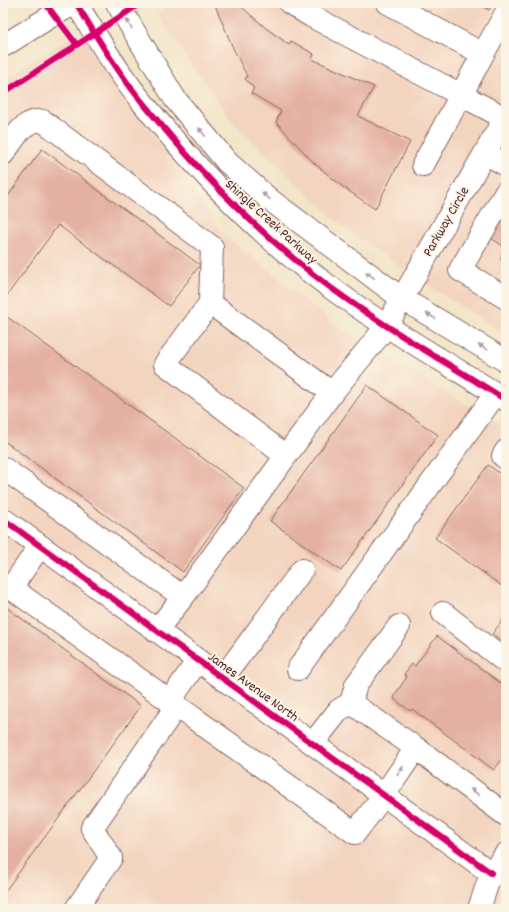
<svg xmlns="http://www.w3.org/2000/svg" width="509" height="912" viewBox="0 0 509 912" font-family="Dekko,sans-serif">
  <rect width="100%" height="100%" fill="#fcf5e5"/>
  <filter id="ink" filterUnits="userSpaceOnUse"><feTurbulence type="fractalNoise" baseFrequency=".025" numOctaves="2"/><feDisplacementMap in="SourceGraphic" scale="8" xChannelSelector="R" yChannelSelector="G"/><feConvolveMatrix kernelMatrix="1 2 1 2 8 2 1 2 1" color-interpolation-filters="sRGB"/></filter>
  <filter id="wash" filterUnits="userSpaceOnUse"><feTurbulence type="fractalNoise" baseFrequency=".012" numOctaves="4" result="noise"/><feDisplacementMap in="SourceGraphic" scale="16" xChannelSelector="R" yChannelSelector="G"/><feGaussianBlur stdDeviation="0.9" result="paint"/><feColorMatrix in="noise" values="0 0 0 0 0 0 0 0 0 0 0 0 0 0 0 0 0 1.4 0 .05"/><feComposite in="paint" operator="in"/></filter>
  <g filter="url(#wash)">
    <rect width="100%" height="100%" fill="#f2e5c8"/>
    <path fill="#f3d4bf" d="M 172,3 L 506,3 L 506,334 L 432,288 L 343,227 L 231,120 L 157,15 Z
      M 74,35 L 88,42 L 223,234 L 346,333 L 506,428 L 506,909 L 3,909 L 3,79 Z"/>
    <g id="blocks">
      <path fill="#e4b0a1" d="M 218,3 L 237,3 L 267,29 L 284,41 L 284,42 L 289,45 L 291,41 L 314,54 L 312,59 L 374,87 L 358,116 L 410,142 L 375,209 L 343,187 L 314,163 L 276,122 L 281,111 L 251,93 L 254,88 L 245,79 L 247,76 L 233,48 L 215,5 Z
        M 476,3 L 493,3 L 489,10 Z
        M 42,149 L 200,265 L 169,306 L 58,225 L 3,301 L 3,203 Z
        M 506,215 L 506,264 L 501,260 L 503,246 L 491,238 Z
        M 3,314 L 244,488 L 183,572 L 3,440 Z
        M 367,385 L 438,435 L 341,571 L 270,521 Z
        M 488,465 L 506,478 L 506,589 L 435,538 Z
        M 3,605 L 141,706 L 3,894 Z
        M 506,616 L 506,644 L 492,634 Z
        M 437,636 L 506,687 L 506,754 L 494,770 L 412,709 L 410,711 L 394,699 L 395,697 L 394,696 L 407,677 L 404,674 L 412,664 L 415,666 Z"/>
    </g>
  </g>
  <g filter="url(#ink)">
    <use href="#blocks" fill-opacity="0" stroke="#856462" stroke-width="1"/>
    <g fill="none" stroke-linecap="round" stroke-linejoin="round">
      <g stroke="#856462" stroke-width="24">
        <path id="minor" d="M 76,3 C 97,37 118,73 143,103 C 202,176 268,244 345,298 C 397,335 452,366 506,400
          M 117,3 L 175,99 L 227,162 L 269,199 L 401,298 L 506,361
          M 290,3 L 311,16 L 461,95 L 483,54
          M 388,3 L 483,54 L 506,13
          M 3,46 L 53,15 L 76,3
          M 485,153 L 506,165
          M 3,154 C 14,140 23,118 43,121 L 212,247 L 210,303 L 332,393 L 386,327 L 506,116
          M 423,165 L 461,95 L 505,118
          M 506,192 L 460,270 L 506,298
          M 210,303 L 165,364 L 286,456
          M 506,451 L 503,456 L 506,458
          M 3,468 L 183,597 L 156,631
          M 3,519 L 491,873
          M 40,546 L 11,588 L 355,833 L 384,795 L 416,748
          M 183,597 L 332,393
          M 443,613 L 506,662
          M 298,669 L 496,393
          M 223,678 L 302,570
          M 351,703 L 356,685 L 399,626
          M 313,743 L 339,710 L 351,703 L 416,748 L 506,815
          M 76,909 L 111,858 L 92,828 L 169,717 L 176,704 L 174,695 L 198,660
          M 479,909 L 491,873 L 506,854"/>
      </g>
      <use href="#minor" stroke="#fff" stroke-width="22"/>
      <g stroke="#fcf5e5" stroke-width="8">
        <path id="cycleway" d="M 45,3 L 77,45
          M 76,3 C 97,37 118,73 143,103 C 202,176 268,244 345,298 C 397,335 452,366 506,400
          M 3,93 L 141,3
          M 3,519 L 491,873"/>
      </g>
      <use href="#cycleway" stroke="#d6006c" stroke-width="6"/>
    </g>
    <defs><path id="oneway-solid" d="M-6-.8H1V-3.2L6.5 0L1 3.2V.8H-6Z"/></defs>
    <g fill="#ae9aa0">
      <use href="#oneway-solid" transform="translate(129 24) rotate(-120)"/>
      <use href="#oneway-solid" transform="translate(202 132) rotate(-129)"/>
      <use href="#oneway-solid" transform="translate(266 196) rotate(-140)"/>
      <use href="#oneway-solid" transform="translate(370 275) rotate(-144)"/>
      <use href="#oneway-solid" transform="translate(431 316) rotate(-149)"/>
      <use href="#oneway-solid" transform="translate(483 347) rotate(-149)"/>
      <use href="#oneway-solid" transform="translate(400 771) rotate(-58)"/>
      <use href="#oneway-solid" transform="translate(475 792) rotate(-143)"/>
    </g>
  </g>
  <g text-anchor="middle" stroke-width="4" stroke-linejoin="round" paint-order="stroke">
    <g font-size="14" fill="#4a1f2b" stroke="#fcf5e5">
      <text transform="translate(272 221) rotate(42)" y="5">Shingle Creek Parkway</text>
      <text transform="translate(445 221) rotate(-60)" y="5">Parkway Circle</text>
      <text transform="translate(254 686) rotate(36)" y="5">James Avenue North</text>
    </g>
  </g>
  <rect width="509" height="912" fill="none" stroke="#fcf5e5" stroke-width="16"/>
</svg>
